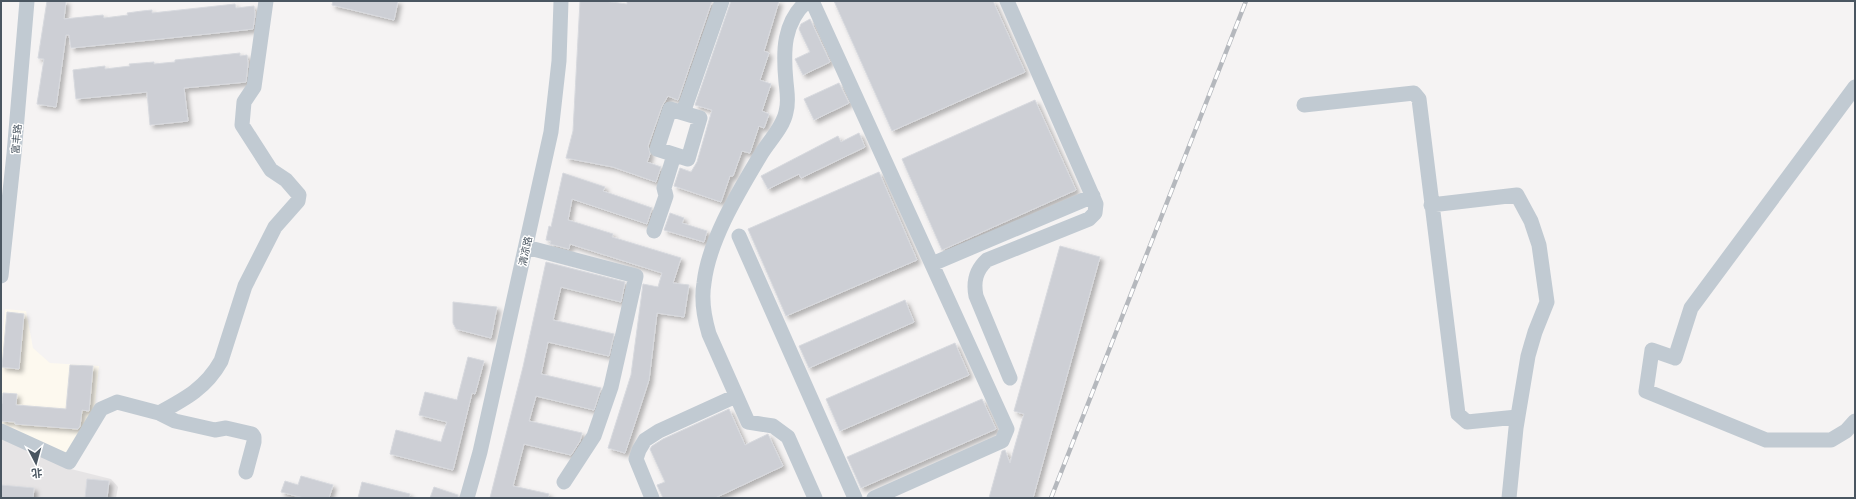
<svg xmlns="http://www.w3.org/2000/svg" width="1856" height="499" viewBox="0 0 1856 499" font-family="Ubuntu,'Noto Sans SC',sans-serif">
  <defs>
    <filter id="shadow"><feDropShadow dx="3.5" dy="3.5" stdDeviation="2" flood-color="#0004"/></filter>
  </defs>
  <rect width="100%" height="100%" fill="#f5f3f3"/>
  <path fill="#fdf9ef" d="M 5,309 L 26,311 L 33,348 L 50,363 L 99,366 L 94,413 L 68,456 L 1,425 L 1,359 Z"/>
  <path fill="#e6e4e5" d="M 1,438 L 71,469 L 111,479 L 118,487 L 116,498 L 1,498 Z"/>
  <path fill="#cdcfd5" stroke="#d7d9de" filter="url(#shadow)" d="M 47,1 L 66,1 L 64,19 L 103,15 L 104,18 L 128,15 L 127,13 L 142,11 L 152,10 L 152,13 L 235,4 L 236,8 L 254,6 L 255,15 L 253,29 L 160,39 L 71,48 L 69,35 L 66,35 L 56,107 L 37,104 L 44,59 L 38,58 Z
    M 333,1 L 398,1 L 394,20 L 332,5 Z
    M 580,1 L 603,1 L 627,4 L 627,1 L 712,1 L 678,100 L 668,96 L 662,106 L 648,146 L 650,154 L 647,162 L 661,167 L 656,182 L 613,167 L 566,158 L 573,131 Z
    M 731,1 L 779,1 L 764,51 L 769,53 L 760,80 L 771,84 L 762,111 L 769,114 L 764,128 L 759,126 L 750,153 L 742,151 L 733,176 L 730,176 L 721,202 L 674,186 L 680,168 L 691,172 L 697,162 L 712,110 L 695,105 Z
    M 834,1 L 993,1 L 1025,72 L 892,131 Z
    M 810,19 L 830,62 L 803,75 L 795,59 L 810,52 L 799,29 L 801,24 Z
    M 240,53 L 240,56 L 247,55 L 248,64 L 246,82 L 184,88 L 188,121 L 150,125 L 147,92 L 76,99 L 73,70 L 105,66 L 105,69 L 130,66 L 129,64 L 154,62 L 154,64 L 164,63 L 175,62 L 175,60 Z
    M 839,83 L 849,103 L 814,120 L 804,99 Z
    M 1035,100 L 1076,190 L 942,250 L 902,159 Z
    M 859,133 L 865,147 L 801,178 L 799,174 L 768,189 L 761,176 L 838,136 L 841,142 Z
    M 879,172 L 917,260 L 786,316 L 748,229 Z
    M 563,173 L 605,187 L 603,191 L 652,208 L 647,224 L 572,199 L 568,220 L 613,234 L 612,237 L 681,258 L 673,283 L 689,285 L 684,317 L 657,313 L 649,380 L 625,453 L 608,448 L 631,375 L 643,284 L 658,287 L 662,273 L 570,244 L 569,249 L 550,244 L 551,241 L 546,240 L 549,226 L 551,227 Z
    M 670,213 L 684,218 L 682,223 L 707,231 L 704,242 L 664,230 Z
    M 1060,246 L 1100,257 L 1033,498 L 989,498 L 1002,451 L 1005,450 L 1010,463 L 1024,414 L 1014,411 Z
    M 546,262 L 625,282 L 621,302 L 561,287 L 553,320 L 614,334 L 609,356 L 548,342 L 541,374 L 601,388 L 594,410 L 536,396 L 529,421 L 582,433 L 580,441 L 571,455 L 524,444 L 513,486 L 549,494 L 548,498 L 490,498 L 523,367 Z
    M 905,300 L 914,322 L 809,368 L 799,346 Z
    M 453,302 L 497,307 L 491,338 L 456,329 L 453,323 Z
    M 7,312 L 24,314 L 19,369 L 2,367 Z
    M 955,343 L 969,375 L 840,431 L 826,399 Z
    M 468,357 L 484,361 L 475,394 L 472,393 L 453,470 L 390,454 L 396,430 L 441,442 L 447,422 L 419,415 L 425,392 L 457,400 Z
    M 70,365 L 93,366 L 89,411 L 82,410 L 80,426 L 78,429 L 15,424 L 15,422 L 1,421 L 1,404 L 2,404 L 3,393 L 17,394 L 16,405 L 66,409 Z
    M 982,399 L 996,429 L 861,488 L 847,457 Z
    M 729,409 L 745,445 L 768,434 L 783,466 L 715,498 L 663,498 L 657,485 L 665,482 L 650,449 L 652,446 L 663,439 Z
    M 301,476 L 333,485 L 329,498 L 304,498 L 281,492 L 285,481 L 298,485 Z
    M 87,479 L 109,481 L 107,498 L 85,498 Z
    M 362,482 L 410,494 L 409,498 L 358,498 Z
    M 1,485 L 34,488 L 33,498 L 1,498 Z
    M 434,487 L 458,495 L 458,498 L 430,498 Z"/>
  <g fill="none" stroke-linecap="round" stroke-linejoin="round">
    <path stroke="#c1cad2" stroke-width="15" d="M 807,1 C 783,23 783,51 786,82 C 787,92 789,102 786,112 C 783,128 768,142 760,156 C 738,193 709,240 704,283 C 701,300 704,317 709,334 L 748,422 L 773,426 L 788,437 L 815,498
      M 812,1 L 1007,429 L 1002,441 L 874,498
      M 1007,1 L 1096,204 L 1095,213 L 1089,219 L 987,260 C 976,270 973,281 976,296 L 1010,378
      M 1855,87 L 1691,308 L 1675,358 L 1652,350 L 1646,391 L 1766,440 L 1831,440 L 1846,431 L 1855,421
      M 1304,105 L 1414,93 L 1419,99 L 1458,414 L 1467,422 L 1517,417
      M 670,109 L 700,118 L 688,159 L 657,149 Z
      M 683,113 L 722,1
      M 1431,205 L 1517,195 L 1531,221 L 1539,245 L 1547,302 L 1535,332 L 1528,356 L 1516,428 L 1509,498
      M 654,231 L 666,196 L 664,188 L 674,155
      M 739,236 L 855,498
      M 526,247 L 636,276 L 611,387 L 594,436 L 564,482
      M 932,264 L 1093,196
      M 1,276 L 14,154 L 27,1
      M 159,413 C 185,399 206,388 221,361 L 245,286 L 275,227 L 298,201 L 299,195 L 286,180 L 271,170 L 242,125 L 244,102 L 254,87 L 266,1
      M 1,431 L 69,462 L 101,409 L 117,402 L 159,413 L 175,421 L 215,430 L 226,428 L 252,434 L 254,437 L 254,442 L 246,472
      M 467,498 L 480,452 L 551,132 L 559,61 L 561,1
      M 652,498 L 636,459 L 639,450 L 645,440 L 659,431 L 736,396"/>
    <g stroke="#b5b8bd" stroke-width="4.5">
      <path id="rail" d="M 1051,498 L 1246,1"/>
    </g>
    <use href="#rail" stroke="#fff" stroke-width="3" stroke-dasharray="9" stroke-linecap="butt"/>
  </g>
  <g text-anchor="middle" stroke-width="3" stroke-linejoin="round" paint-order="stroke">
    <g font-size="10" fill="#4a5661" stroke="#fff">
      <text transform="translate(16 139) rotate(-85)" y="4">富丰路</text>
      <text transform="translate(525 251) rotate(-78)" y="4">清凉路</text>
    </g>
  </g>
  <rect width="1856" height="499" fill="none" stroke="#4a5661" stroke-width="4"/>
  <g transform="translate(36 463) rotate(174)" stroke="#ffffff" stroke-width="3" paint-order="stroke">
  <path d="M0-3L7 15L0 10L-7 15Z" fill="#4a5661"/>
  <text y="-6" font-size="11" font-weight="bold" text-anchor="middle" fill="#4a5661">北</text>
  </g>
</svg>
